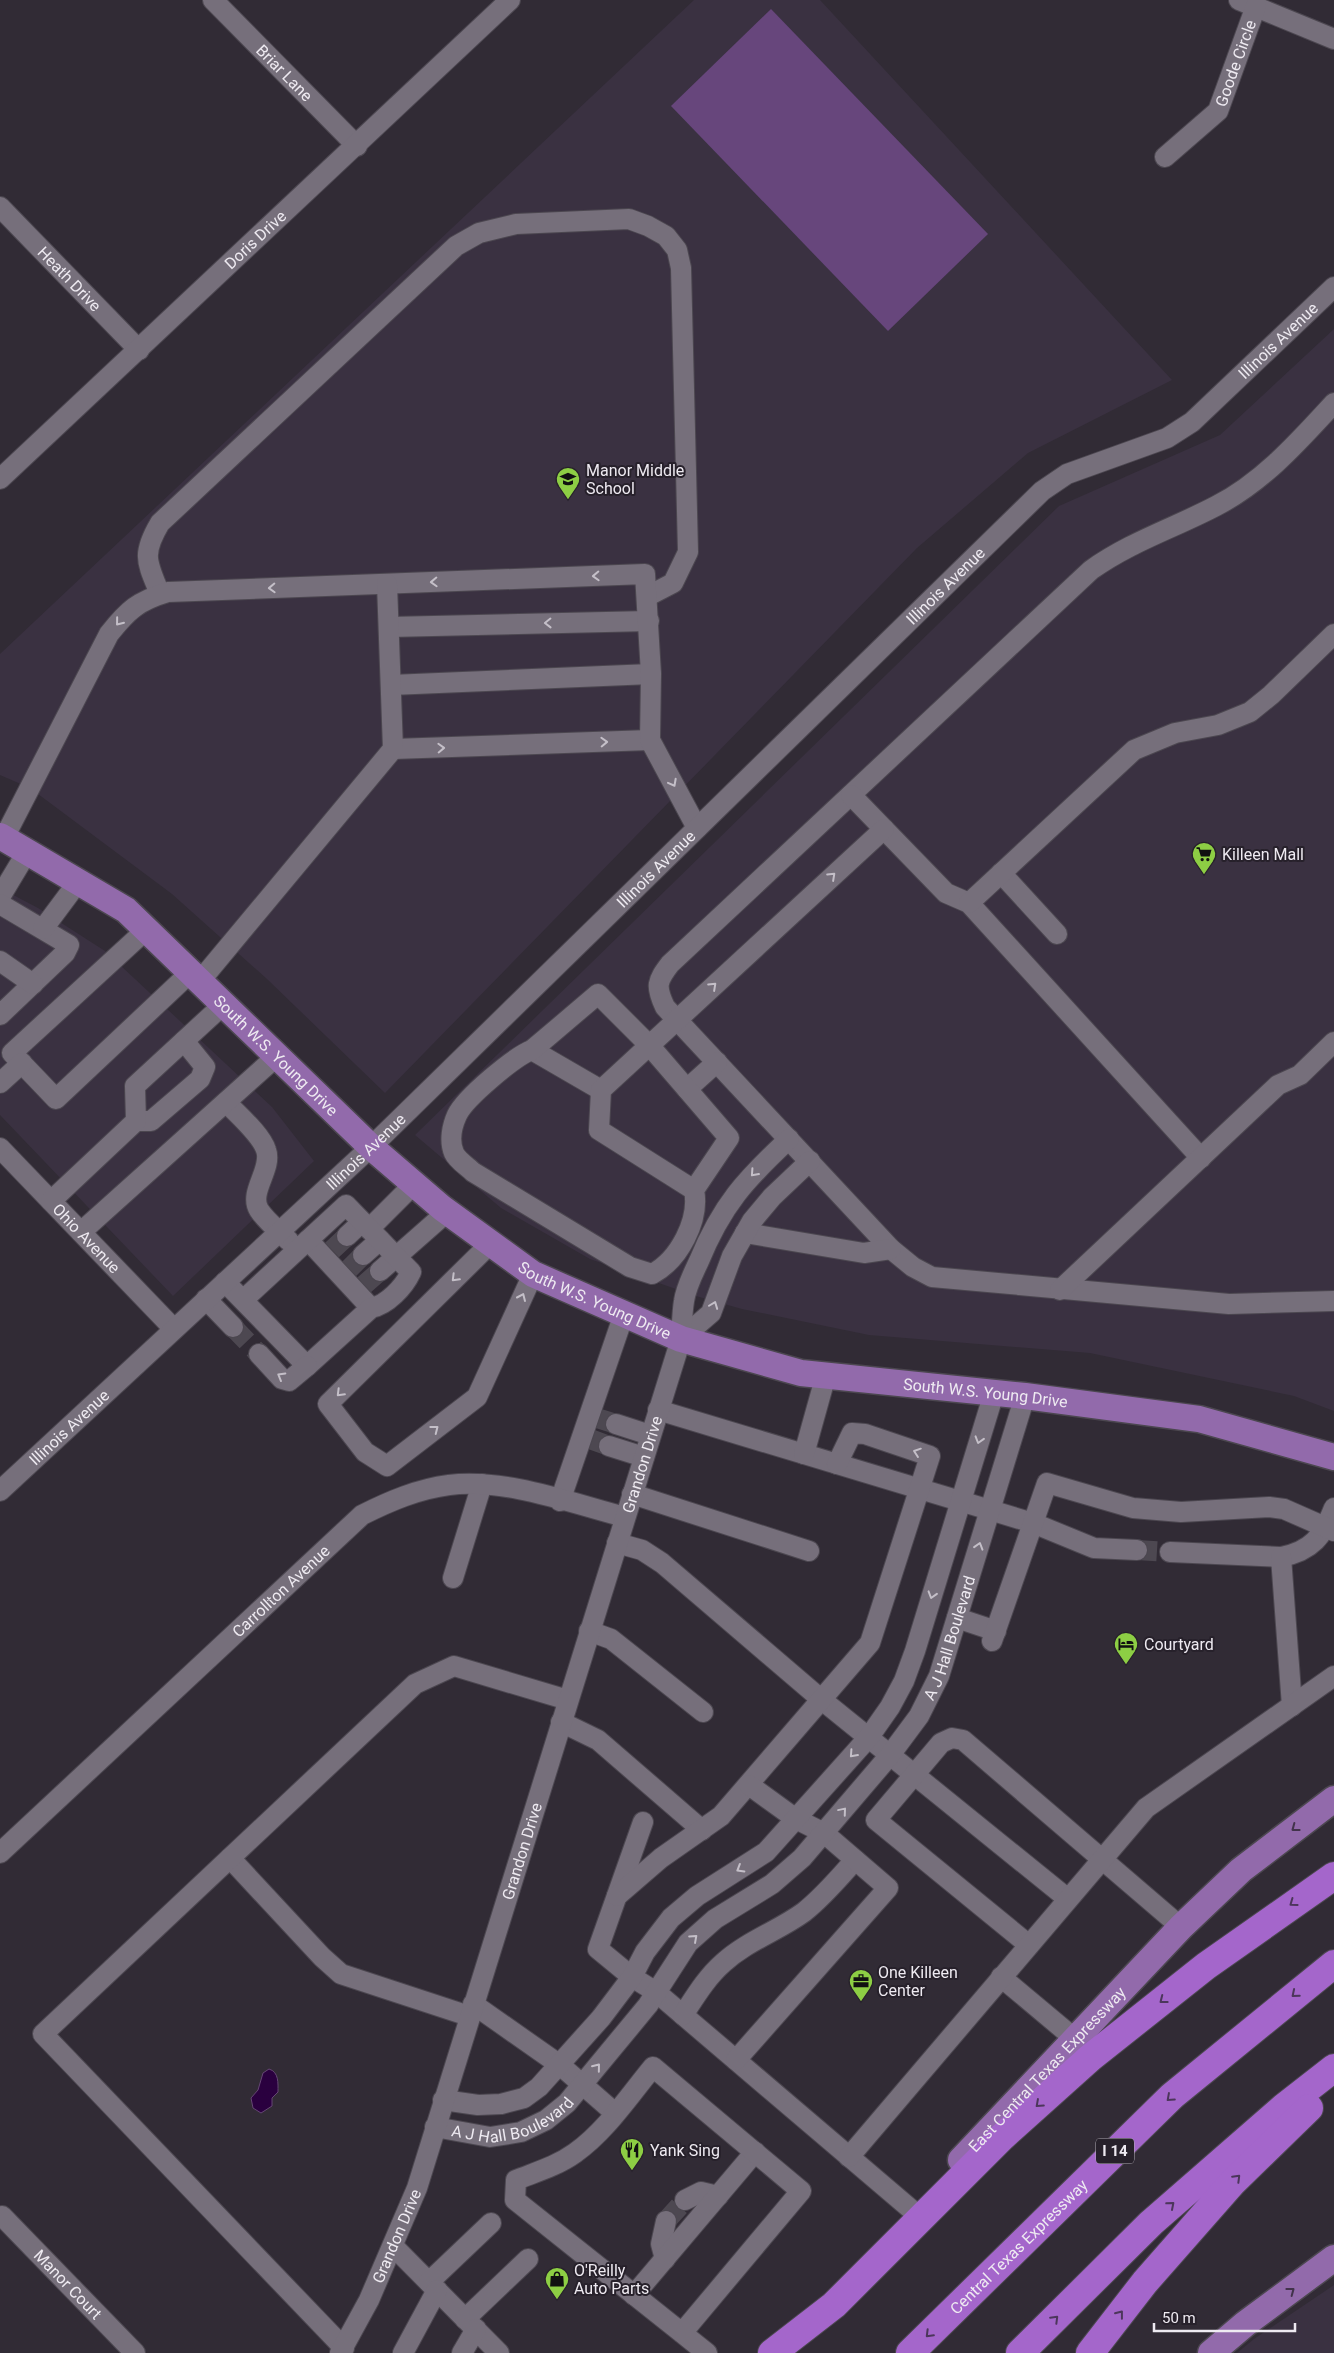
<svg xmlns="http://www.w3.org/2000/svg" width="1334" height="2353" viewBox="0 0 1334 2353" font-family="Roboto,sans-serif">
  <rect width="100%" height="100%" fill="#312b35"/>
  <path fill="#3a3141" d="M 694,0 L 820,0 L 1172,380 L 1028,453 L 917,548 L 385,1093 L 267,979 L 172,894 L 30,788 L 0,775 L 0,654 Z
    M 1334,329 L 1334,1411 L 1294,1396 L 1090,1353 L 869,1335 L 742,1309 L 696,1296 L 590,1259 L 501,1208 L 415,1135 L 1059,506 L 1220,435 Z
    M 0,888 L 38,908 L 105,951 L 272,1107 L 314,1161 L 173,1296 L 0,1115 Z
    M 1334,2285 L 1334,2353 L 1237,2353 L 1254,2339 Z"/>
  <path fill="#67467c" d="M 771,9 L 988,234 L 888,331 L 671,106 Z"/>
  <path fill="#2a003f" stroke="#654674" d="M 269,2069 C 279,2072 278,2083 278,2092 L 272,2098 L 272,2106 L 261,2113 L 253,2108 L 251,2098 L 258,2090 L 263,2073 Z"/>
  <g fill="none" stroke-linecap="round" stroke-linejoin="round">
    <path stroke="#4d4851" stroke-width="20" stroke-dasharray="20 10" stroke-linecap="butt" d="M 332,1250 L 347,1236
      M 349,1269 L 363,1255
      M 364,1285 L 380,1271
      M 233,1327 L 259,1354
      M 597,1418 L 616,1424
      M 590,1439 L 609,1446
      M 1137,1550 L 1170,1552
      M 666,2221 L 685,2200"/>
    <g stroke="#4c4750" stroke-width="22">
      <g id="minor">
        <path id="s1" d="M 213,0 L 357,146"/>
        <path d="M 1239,0 L 1334,39"/>
        <path id="s2" d="M 1165,157 L 1218,111 L 1256,6"/>
        <path id="s3" d="M 0,207 L 139,350"/>
        <path d="M 1334,403 C 1299,441 1263,482 1216,506 C 1174,528 1130,542 1091,570 L 670,964 C 657,981 655,986 665,1007 L 891,1249 L 913,1267 L 932,1277 L 1229,1304 L 1334,1301"/>
        <path id="s4" d="M 0,479 L 510,0"/>
        <path d="M 160,594 C 147,562 141,555 160,523 L 456,246 L 479,233 L 516,224 L 629,219 L 648,226 L 666,236 L 677,250 L 681,268 L 688,552 L 673,583 L 648,596"/>
        <path d="M 389,627 L 649,621"/>
        <path d="M 391,685 L 651,674"/>
        <path d="M 393,749 L 650,740"/>
        <path d="M 851,795 L 946,893 L 969,903 L 1201,1158"/>
        <path d="M 4,838 L 109,634 C 128,610 138,601 168,592 L 645,574 L 651,674 L 650,740 L 697,828"/>
        <path d="M 1001,873 L 1057,934"/>
        <path d="M 0,897 L 27,852"/>
        <path d="M 969,903 L 1134,750 L 1175,733 L 1218,725 L 1250,712 L 1271,695 L 1334,634"/>
        <path d="M 0,904 L 69,945 L 65,953 L 0,1015"/>
        <path d="M 43,929 L 78,882"/>
        <path d="M 147,929 L 12,1053 L 56,1099 L 191,972"/>
        <path d="M 0,961 L 33,984"/>
        <path d="M 200,981 L 393,749 L 387,584"/>
        <path d="M 532,1050 L 601,1090"/>
        <path d="M 0,1083 L 22,1063"/>
        <path d="M 687,1089 L 717,1062"/>
        <path d="M 226,1102 C 237,1114 261,1134 266,1150 C 273,1169 248,1192 259,1210 C 266,1221 279,1231 289,1241"/>
        <path d="M 136,1121 L 151,1121 L 200,1079 L 205,1067 L 184,1041"/>
        <path id="s5" d="M 0,1148 L 174,1329"/>
        <path d="M 694,1190 C 700,1220 679,1260 652,1274 L 630,1267 L 473,1172 C 468,1167 457,1160 454,1153 C 449,1141 452,1126 457,1115 C 465,1098 515,1056 532,1050 L 598,994 L 649,1045 L 729,1138 L 694,1190 L 599,1130 L 601,1090 L 884,829"/>
        <path d="M 51,1201 L 136,1121 L 135,1086 L 224,1004"/>
        <path d="M 369,1229 L 414,1184"/>
        <path d="M 81,1232 L 277,1056"/>
        <path d="M 745,1233 L 864,1253 L 891,1249"/>
        <path d="M 347,1236 L 362,1222"/>
        <path d="M 308,1240 L 371,1308"/>
        <path d="M 490,1244 L 328,1404 L 365,1452 L 387,1466 L 477,1397 L 533,1274"/>
        <path d="M 363,1255 L 380,1240"/>
        <path d="M 380,1271 L 447,1212"/>
        <path d="M 225,1282 L 307,1366 L 371,1308 C 387,1305 404,1287 411,1272 L 346,1205 L 243,1300"/>
        <path d="M 1060,1290 L 1278,1085 L 1300,1075 L 1334,1042"/>
        <path d="M 206,1299 L 233,1327"/>
        <path d="M 681,1339 L 711,1313 L 732,1256 L 752,1221 L 772,1197 L 810,1161"/>
        <path d="M 259,1354 L 282,1379 L 289,1381 L 307,1366"/>
        <path d="M 658,1410 L 1033,1523 L 1094,1548 L 1137,1550"/>
        <path d="M 616,1424 L 650,1435"/>
        <path d="M 609,1446 L 644,1457"/>
        <path d="M 804,1454 L 826,1375"/>
        <path id="s6" d="M 0,1491 L 371,1147 L 1042,491 L 1067,474 L 1167,438 L 1192,422 L 1334,287"/>
        <path d="M 632,1494 L 809,1551"/>
        <path d="M 560,1501 L 624,1314"/>
        <path d="M 617,1543 L 642,1550 L 662,1563 L 822,1700 L 1068,1899"/>
        <path d="M 1170,1552 L 1281,1557 C 1312,1551 1323,1536 1334,1508"/>
        <path d="M 1281,1557 L 1292,1706"/>
        <path d="M 453,1578 L 482,1484"/>
        <path d="M 957,1618 L 996,1631"/>
        <path d="M 589,1631 L 611,1639 L 703,1712"/>
        <path d="M 992,1641 L 1047,1483 L 1133,1508 L 1181,1512 L 1269,1507 L 1284,1509 L 1334,1531"/>
        <path d="M 561,1722 L 598,1740 L 702,1830"/>
        <path d="M 643,1822 L 598,1949 L 632,1977 L 656,1992 L 913,2211"/>
        <path id="s7" d="M 0,1853 L 362,1515 C 390,1501 418,1489 449,1485 C 505,1478 571,1503 625,1517"/>
        <path d="M 230,1858 L 322,1957 L 341,1974 L 469,2016"/>
        <path d="M 617,1896 L 661,1858 L 721,1816 L 870,1643 L 930,1456 L 865,1434 L 852,1433 L 837,1464"/>
        <path d="M 1029,1945 L 876,1820 L 941,1743 L 952,1738 L 963,1740 L 1181,1927"/>
        <path d="M 1001,1977 L 1075,2039"/>
        <path d="M 473,2004 L 560,2065 L 615,2113"/>
        <path d="M 683,2015 C 695,1997 706,1978 723,1963 C 747,1941 778,1931 804,1912 C 823,1897 839,1878 855,1860"/>
        <path d="M 736,2060 L 888,1888 L 824,1833 L 796,1819 L 749,1785"/>
        <path d="M 443,2100 L 478,2105 L 501,2104 L 524,2098 L 539,2087 L 601,2018 L 632,1977 L 645,1952 L 671,1918 L 697,1896 L 766,1852 L 869,1737 L 890,1707 L 904,1681 L 915,1651 L 994,1393"/>
        <path id="s8" d="M 435,2127 L 490,2137 L 521,2132 L 546,2120 L 567,2103 L 648,2005 L 688,1943 L 715,1919 L 772,1884 L 802,1858 L 890,1755 L 919,1716 L 939,1676 L 1025,1396"/>
        <path d="M 849,2157 L 1146,1808 L 1334,1676"/>
        <path d="M 685,2200 L 701,2192 L 718,2196"/>
        <path id="s9" d="M 2,2216 L 135,2353"/>
        <path d="M 393,2246 L 499,2353"/>
        <path d="M 665,2259 L 661,2244 L 666,2221"/>
        <path d="M 429,2282 L 491,2223"/>
        <path d="M 634,2295 L 755,2152"/>
        <path d="M 465,2319 L 528,2259"/>
        <path d="M 682,2333 L 801,2191 L 653,2067 C 629,2096 606,2131 575,2153 C 557,2166 536,2172 516,2180 L 515,2200 L 682,2333 L 707,2353"/>
        <path d="M 344,2348 L 43,2034 L 415,1684 L 454,1666 L 568,1700"/>
        <path id="s10" d="M 340,2353 L 369,2300 L 417,2188 L 681,1339 C 682,1327 682,1313 684,1301 C 686,1287 693,1274 699,1261 C 722,1205 745,1180 789,1139"/>
        <path d="M 403,2353 L 437,2290"/>
        <path d="M 462,2353 L 476,2329"/>
      </g>
    </g>
    <g stroke="#4c4750" stroke-width="29">
      <g id="major">
        <path id="s11" d="M 0,836 L 126,910 L 371,1147 L 442,1208 L 533,1274 L 681,1339 L 801,1373 L 1025,1396 L 1199,1419 L 1334,1457"/>
        <path id="s12" d="M 961,2160 L 1181,1927 L 1241,1870 L 1334,1799"/>
        <path d="M 1211,2353 L 1245,2324 L 1334,2258"/>
      </g>
    </g>
    <g stroke="#4c4750" stroke-width="30">
      <g id="highway">
        <path d="M 772,2353 L 834,2305 L 1002,2137 L 1090,2058 L 1206,1966 L 1334,1876"/>
        <path id="s13" d="M 910,2353 L 1172,2096 L 1334,1964"/>
        <path d="M 1020,2353 L 1151,2223 L 1284,2107 L 1334,2068"/>
        <path d="M 1090,2353 L 1145,2282 L 1232,2183 L 1309,2108"/>
      </g>
    </g>
    <use href="#minor" stroke="#766f7b" stroke-width="20"/>
    <use href="#major" stroke="#926aab" stroke-width="26"/>
    <use href="#highway" stroke="#a466cb" stroke-width="28"/>
  </g>
  <defs><path id="oneway-chevron" d="M-2-3.5L2.5 0L-2 3.5" fill="none" stroke-width="1.6" stroke-linecap="round" stroke-linejoin="round" transform="scale(1.25)"/></defs>
  <g stroke="#c4bfc8">
    <use href="#oneway-chevron" transform="translate(596 576) rotate(178)"/>
    <use href="#oneway-chevron" transform="translate(434 582) rotate(178)"/>
    <use href="#oneway-chevron" transform="translate(272 588) rotate(178)"/>
    <use href="#oneway-chevron" transform="translate(119 622) rotate(129)"/>
    <use href="#oneway-chevron" transform="translate(548 623) rotate(179)"/>
    <use href="#oneway-chevron" transform="translate(604 742) rotate(-2)"/>
    <use href="#oneway-chevron" transform="translate(441 748) rotate(-2)"/>
    <use href="#oneway-chevron" transform="translate(673 783) rotate(62)"/>
    <use href="#oneway-chevron" transform="translate(832 876) rotate(-43)"/>
    <use href="#oneway-chevron" transform="translate(713 986) rotate(-43)"/>
    <use href="#oneway-chevron" transform="translate(754 1173) rotate(132)"/>
    <use href="#oneway-chevron" transform="translate(455 1278) rotate(135)"/>
    <use href="#oneway-chevron" transform="translate(522 1297) rotate(-66)"/>
    <use href="#oneway-chevron" transform="translate(714 1305) rotate(-69)"/>
    <use href="#oneway-chevron" transform="translate(281 1376) rotate(-150)"/>
    <use href="#oneway-chevron" transform="translate(340 1393) rotate(135)"/>
    <use href="#oneway-chevron" transform="translate(435 1429) rotate(-38)"/>
    <use href="#oneway-chevron" transform="translate(979 1440) rotate(107)"/>
    <use href="#oneway-chevron" transform="translate(917 1452) rotate(-161)"/>
    <use href="#oneway-chevron" transform="translate(979 1546) rotate(-73)"/>
    <use href="#oneway-chevron" transform="translate(932 1595) rotate(107)"/>
    <use href="#oneway-chevron" transform="translate(853 1754) rotate(132)"/>
    <use href="#oneway-chevron" transform="translate(843 1811) rotate(-50)"/>
    <use href="#oneway-chevron" transform="translate(740 1869) rotate(149)"/>
    <use href="#oneway-chevron" transform="translate(694 1938) rotate(-42)"/>
    <use href="#oneway-chevron" transform="translate(597 2067) rotate(-51)"/>
  </g>
  <g stroke="#42334b">
    <use href="#oneway-chevron" transform="translate(1295 1828) rotate(143)"/>
    <use href="#oneway-chevron" transform="translate(1291 2291) rotate(-37)"/>
  </g>
  <g stroke="#4c365b">
    <use href="#oneway-chevron" transform="translate(1293 1903) rotate(144)"/>
    <use href="#oneway-chevron" transform="translate(1295 1994) rotate(140)"/>
    <use href="#oneway-chevron" transform="translate(1163 2000) rotate(142)"/>
    <use href="#oneway-chevron" transform="translate(1170 2098) rotate(138)"/>
    <use href="#oneway-chevron" transform="translate(1039 2104) rotate(138)"/>
    <use href="#oneway-chevron" transform="translate(1237 2178) rotate(-45)"/>
    <use href="#oneway-chevron" transform="translate(1171 2205) rotate(-41)"/>
    <use href="#oneway-chevron" transform="translate(1120 2314) rotate(-52)"/>
    <use href="#oneway-chevron" transform="translate(1055 2319) rotate(-45)"/>
    <use href="#oneway-chevron" transform="translate(929 2334) rotate(135)"/>
  </g>
  <defs>
    <g id="school-pin" transform="scale(1.25)"><path d="M0 17L-7.5 6A9.5 9.5 0 1 1 7.5 6Z" fill="#8dce44" stroke="#27212b"/><path d="M0-5L7-2L0 1L-7-2ZM-4 1L0 2.5L4 1V4Q0 6-4 4Z" fill="#111"/></g>
    <g id="supermarket-pin" transform="scale(1.25)"><path d="M0 17L-7.5 6A9.5 9.5 0 1 1 7.5 6Z" fill="#8dce44" stroke="#27212b"/><path d="M-6-5.5h2.5l.6 2H6L4.5 2H-2.5L-4.4-4H-6ZM-1.5 3.2a1.3 1.3 0 1 0 .1 0ZM3 3.2a1.3 1.3 0 1 0 .1 0Z" fill="#111"/></g>
    <g id="hotel-pin" transform="scale(1.25)"><path d="M0 17L-7.5 6A9.5 9.5 0 1 1 7.5 6Z" fill="#8dce44" stroke="#27212b"/><path d="M-6-4.5h1.5V1H6V5H4.5V3h-9V5H-6ZM-4 0a1.8 1.8 0 1 1 3.6 0ZM.5 0V-2.5h3Q6-2.5 6 0Z" fill="#111"/></g>
    <g id="office-pin" transform="scale(1.25)"><path d="M0 17L-7.5 6A9.5 9.5 0 1 1 7.5 6Z" fill="#8dce44" stroke="#27212b"/><path d="M-6-3h4V-5.5h4V-3h4V5H-6ZM-1-4.5V-3h2v-1.5ZM-6 0V1H6V0Z" fill="#111"/></g>
    <g id="restaurant-pin" transform="scale(1.25)"><path d="M0 17L-7.5 6A9.5 9.5 0 1 1 7.5 6Z" fill="#8dce44" stroke="#27212b"/><path d="M-5-6h1v4h1v-4h1v4h1v-4h1v5L-1.5 .5V6h-2V.5L-5-1ZM5-6V6H3V1.5H1.5Q1.5-4 5-6Z" fill="#111"/></g>
    <g id="shop-pin" transform="scale(1.25)"><path d="M0 17L-7.5 6A9.5 9.5 0 1 1 7.5 6Z" fill="#8dce44" stroke="#27212b"/><path d="M-5-2.5h2.3a2.7 3.5 0 0 1 5.4 0H5L5.5 6h-11ZM-1.5-2.5h3a1.5 2.3 0 0 0-3 0Z" fill="#111"/></g>
  </defs>
  <g fill-rule="evenodd">
    <use href="#school-pin" x="568" y="479"/>
    <use href="#supermarket-pin" x="1204" y="854"/>
    <use href="#hotel-pin" x="1126" y="1644"/>
    <use href="#office-pin" x="861" y="1981"/>
    <use href="#restaurant-pin" x="632" y="2150"/>
    <use href="#shop-pin" x="557" y="2279"/>
  </g>
  <g text-anchor="middle" stroke-width="4" stroke-linejoin="round" paint-order="stroke">
    <rect fill="#27212b" stroke="#b2aeb6" stroke-width="1" x="1096" y="2138.5" width="38" height="25" rx="4"/>
    <g font-size="15" font-weight="bold" fill="#eeeaf1">
      <text x="1115" y="2156">I 14</text>
    </g>
    <g font-size="16" fill="#eeeaf1" stroke="#27212b">
      <text dy="6" stroke="none"><textPath href="#s2" startOffset="121">Goode Circle</textPath></text>
      <text dy="6" stroke="none"><textPath href="#s1" startOffset="102">Briar Lane</textPath></text>
      <text dy="6" stroke="none"><textPath href="#s4" startOffset="350">Doris Drive</textPath></text>
      <text dy="6" stroke="none"><textPath href="#s3" startOffset="100">Heath Drive</textPath></text>
      <text dy="6" stroke="none"><textPath href="#s6" startOffset="1729">Illinois Avenue</textPath></text>
      <text dy="6" stroke="none"><textPath href="#s6" startOffset="1309">Illinois Avenue</textPath></text>
      <text dy="6" stroke="none"><textPath href="#s6" startOffset="904">Illinois Avenue</textPath></text>
      <text dy="6" stroke="none"><textPath href="#s11" startOffset="355">South W.S. Young Drive</textPath></text>
      <text dy="6" stroke="none"><textPath href="#s6" startOffset="499">Illinois Avenue</textPath></text>
      <text dy="6" stroke="none"><textPath href="#s5" startOffset="125">Ohio Avenue</textPath></text>
      <text dy="6" stroke="none"><textPath href="#s11" startOffset="760">South W.S. Young Drive</textPath></text>
      <text dy="6" stroke="none"><textPath href="#s11" startOffset="1165">South W.S. Young Drive</textPath></text>
      <text dy="6" stroke="none"><textPath href="#s6" startOffset="94">Illinois Avenue</textPath></text>
      <text dy="6" stroke="none"><textPath href="#s10" startOffset="940">Grandon Drive</textPath></text>
      <text dy="6" stroke="none"><textPath href="#s7" startOffset="384">Carrollton Avenue</textPath></text>
      <text dy="6" stroke="none"><textPath href="#s8" startOffset="754">A J Hall Boulevard</textPath></text>
      <text dy="6" stroke="none"><textPath href="#s10" startOffset="535">Grandon Drive</textPath></text>
      <text dy="6" stroke="none"><textPath href="#s12" startOffset="125">East Central Texas Expressway</textPath></text>
      <text dy="6" stroke="none"><textPath href="#s8" startOffset="82">A J Hall Boulevard</textPath></text>
      <text dy="6" stroke="none"><textPath href="#s10" startOffset="130">Grandon Drive</textPath></text>
      <text dy="6" stroke="none"><textPath href="#s13" startOffset="152">Central Texas Expressway</textPath></text>
      <text dy="6" stroke="none"><textPath href="#s9" startOffset="95">Manor Court</textPath></text>
    </g>
    <g font-size="16" fill="#eeeaf1" stroke="#27212b" text-anchor="start">
      <text x="586" y="476">Manor Middle<tspan x="586" dy="18">School</tspan></text>
      <text x="1222" y="860">Killeen Mall</text>
      <text x="1144" y="1650">Courtyard</text>
      <text x="878" y="1978">One Killeen<tspan x="878" dy="18">Center</tspan></text>
      <text x="650" y="2156">Yank Sing</text>
      <text x="574" y="2276">O'Reilly<tspan x="574" dy="18">Auto Parts</tspan></text>
    </g>
  </g>
  <path d="M1154 2323v8h141v-8" fill="none" stroke="#eeeaf1" stroke-width="2.5"/>
  <text x="1162" y="2323" font-size="15" fill="#eeeaf1" stroke="#27212b" stroke-width="4" paint-order="stroke">50 m</text>
</svg>
